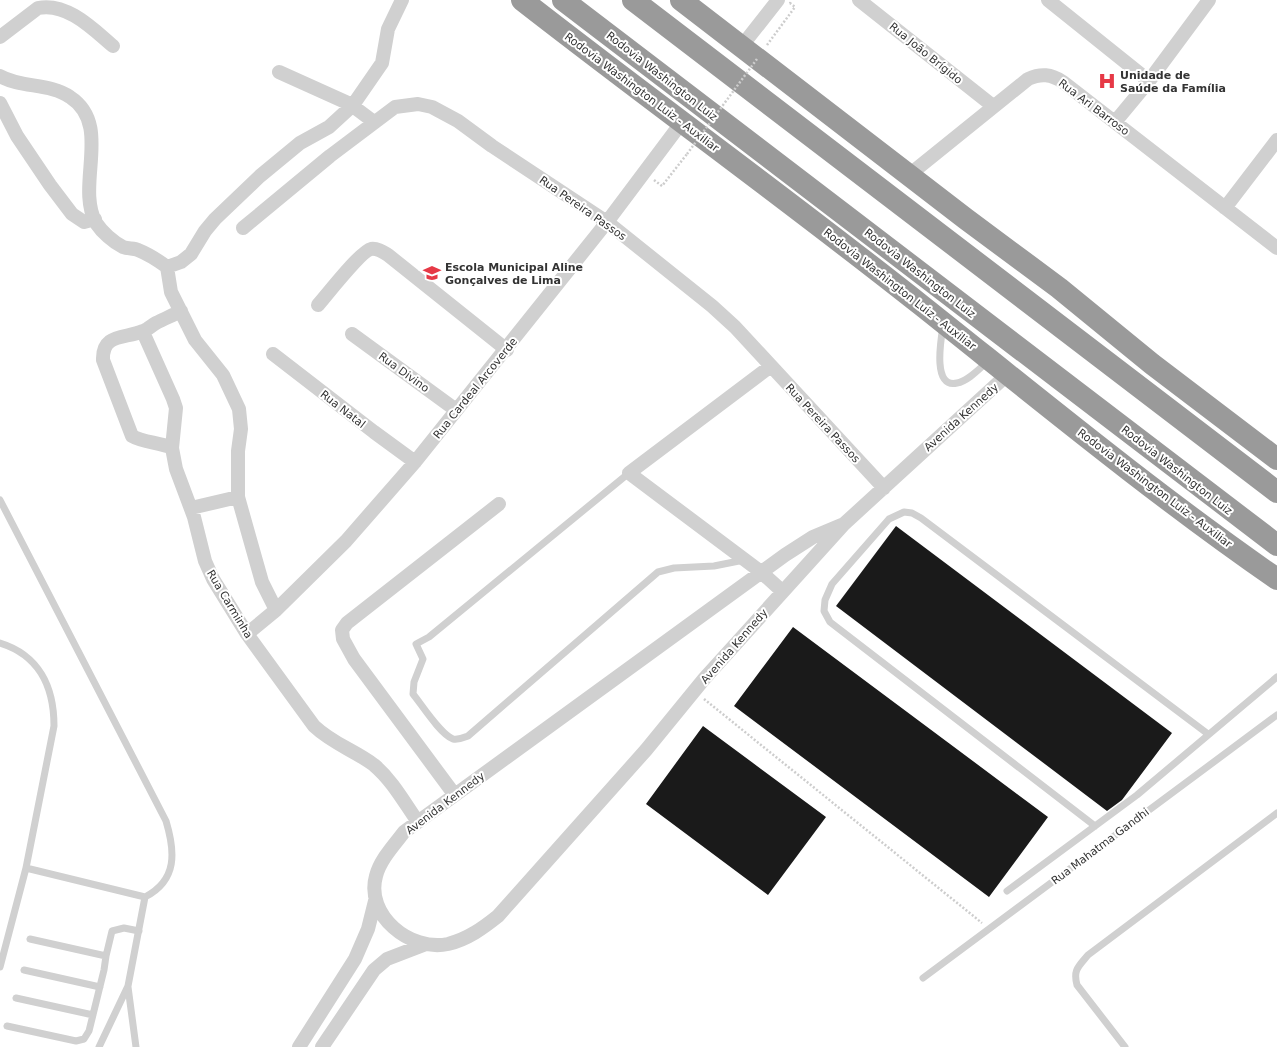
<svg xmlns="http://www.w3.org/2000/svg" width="1277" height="1047" viewBox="0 0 1277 1047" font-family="'DejaVu Sans',sans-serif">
  <rect width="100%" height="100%" fill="#fff"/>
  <path fill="#1a1a1a" d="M 896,526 L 1172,733 L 1122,800 L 1107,811 L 836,606 Z
    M 793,627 L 1048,817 L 989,897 L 734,706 Z
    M 703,726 L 826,817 L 768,895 L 646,804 Z"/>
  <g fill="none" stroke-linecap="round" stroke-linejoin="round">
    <path stroke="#cdcdcd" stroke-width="2.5" stroke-dasharray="2 2" stroke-linecap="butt" d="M 767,45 L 795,7 L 790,3 L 789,4
      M 654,180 L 662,186 L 687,154
      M 704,699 L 982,923"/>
    <path stroke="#d0d0d0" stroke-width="7" d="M 943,326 C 941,339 932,389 957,383 C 968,381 979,369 987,362
      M 629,473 L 429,637 L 416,644 L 423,659 L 414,682 L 413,694 C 422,705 440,734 453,739 C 459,740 463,738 468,736 L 658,572 L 674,568 L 714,566 L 744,560
      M 0,500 L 166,821 C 175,851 178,880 145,897 L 26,868
      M 0,643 C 39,655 54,687 54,726 L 26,868 L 0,967
      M 1095,826 L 830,622 L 824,611 L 825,600 L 832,584 L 889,519 L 904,512 L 912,513 L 921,518 L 1208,734
      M 1007,891 L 1137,795 L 1277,677
      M 106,956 L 112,931 L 124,928 L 139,931
      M 24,970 L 100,987
      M 923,978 L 1277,715
      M 128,987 L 136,1047
      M 16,998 L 93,1015
      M 7,1026 L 76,1041 L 84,1039 L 89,1031 L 104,970 L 106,956 L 30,939
      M 99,1047 L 128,986 L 145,897
      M 1125,1047 L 1077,985 C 1073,970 1078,967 1088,955 L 1277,813"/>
    <path stroke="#d0d0d0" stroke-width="14" d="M 859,0 L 993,106
      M 1048,0 L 1149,81
      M 0,37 L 38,8 C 67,2 93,29 113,46
      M 741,47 L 778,0
      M 279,72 L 350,104 L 374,122
      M 0,76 C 21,88 50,83 70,97 C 113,125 75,185 96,223 C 102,232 113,242 123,247 C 128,249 134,248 138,250 C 148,254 159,261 167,267 L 171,292 L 195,340 L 223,375 L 239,409 L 241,429 L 238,451 L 238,497 L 262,582 L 276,610
      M 0,103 L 17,136 L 50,185 L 72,214 L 84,222 L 95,219
      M 1115,122 L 1149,81 L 1209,0
      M 909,175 L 1028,79 C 1041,73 1051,74 1063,82 L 1277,248
      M 1225,208 L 1277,140
      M 243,228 L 330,156 L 395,107 L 418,104 L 432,107 L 458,121 L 492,146 L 607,222 L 712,306 L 735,327 L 884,488
      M 167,267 L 181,262 L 191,254 L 205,231 L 215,219 L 260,176 L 300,143 L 329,127 L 353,105 L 382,63 L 388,29 L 402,0
      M 318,305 C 326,296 361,251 371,249 C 377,248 383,252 388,255 L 507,350
      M 143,332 L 173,399 L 176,408 L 172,448 L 176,469 L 194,517 L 205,561 L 213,579 L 247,634 L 314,726 C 333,744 354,750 374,765 C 392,780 404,802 418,822
      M 352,334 L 456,410
      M 273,354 L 374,432 L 415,462
      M 771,366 L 629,473 L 761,572 L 782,591
      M 172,448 C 159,442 144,443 132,436 L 103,360 C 102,333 125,339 143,331 C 147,330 151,326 156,323 C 164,319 173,315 181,311
      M 191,508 L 238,497
      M 844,524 L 813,537 L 785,555 L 404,832 C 394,845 380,860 376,876 C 365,915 410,952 448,944 C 468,939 483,928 498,916 L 646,750 L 704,679 L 844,524 L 1008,374
      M 247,634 L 276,610 L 346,541 L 415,462 L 607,222 L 682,122
      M 454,794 L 354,659 L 343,639 L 342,630 L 347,623 L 499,504
      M 299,1047 L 355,959 L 368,929 L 375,901
      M 322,1047 L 374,970 L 387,959 L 426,944"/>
    <path stroke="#9a9a9a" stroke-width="22" d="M 522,0 C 654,103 790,201 921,305 C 1038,398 1154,494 1277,579
      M 563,0 L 1277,545
      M 633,0 L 1277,492
      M 681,0 L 966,219 L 1059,288 L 1152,364 L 1277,459"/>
    <path stroke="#cdcdcd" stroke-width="2.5" stroke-dasharray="2 2" stroke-linecap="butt" d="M 687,154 L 757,59"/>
  </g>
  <defs>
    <g id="hospital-bare" transform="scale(1.38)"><path d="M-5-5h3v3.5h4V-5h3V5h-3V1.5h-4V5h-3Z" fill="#e63946" stroke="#fff" stroke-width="2.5" paint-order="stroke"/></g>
    <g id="school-bare" transform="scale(1.38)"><path d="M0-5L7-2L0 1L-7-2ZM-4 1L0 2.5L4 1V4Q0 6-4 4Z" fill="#e63946" stroke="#fff" stroke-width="2.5" paint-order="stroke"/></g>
  </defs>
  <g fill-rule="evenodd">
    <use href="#hospital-bare" x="1107" y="81"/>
    <use href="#school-bare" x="432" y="273"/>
  </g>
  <g text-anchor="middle" stroke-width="4" stroke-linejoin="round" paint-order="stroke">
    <g font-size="11" fill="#333" stroke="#fff">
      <text transform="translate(926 53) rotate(39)" y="4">Rua João Brígido</text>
      <text transform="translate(662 76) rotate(38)" y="4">Rodovia Washington Luiz</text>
      <text transform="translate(642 92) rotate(37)" y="4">Rodovia Washington Luiz - Auxiliar</text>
      <text transform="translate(1094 107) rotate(37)" y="4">Rua Ari Barroso</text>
      <text transform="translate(583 208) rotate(35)" y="4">Rua Pereira Passos</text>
      <text transform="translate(920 273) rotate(38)" y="4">Rodovia Washington Luiz</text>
      <text transform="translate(900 289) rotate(38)" y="4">Rodovia Washington Luiz - Auxiliar</text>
      <text transform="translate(404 372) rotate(36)" y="4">Rua Divino</text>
      <text transform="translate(475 388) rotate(-51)" y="4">Rua Cardeal Arcoverde</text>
      <text transform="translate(343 409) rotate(38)" y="4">Rua Natal</text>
      <text transform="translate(961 417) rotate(-42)" y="4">Avenida Kennedy</text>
      <text transform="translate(823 423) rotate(47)" y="4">Rua Pereira Passos</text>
      <text transform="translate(1177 470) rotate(38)" y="4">Rodovia Washington Luiz</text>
      <text transform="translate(1155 488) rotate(37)" y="4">Rodovia Washington Luiz - Auxiliar</text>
      <text transform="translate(230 604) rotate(59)" y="4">Rua Carminha</text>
      <text transform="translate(734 646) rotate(-49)" y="4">Avenida Kennedy</text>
      <text transform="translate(445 803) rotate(-37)" y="4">Avenida Kennedy</text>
      <text transform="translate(1100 846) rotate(-37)" y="4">Rua Mahatma Gandhi</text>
    </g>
    <g font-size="11" font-weight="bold" fill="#333" stroke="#fff" text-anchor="start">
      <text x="1120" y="79">Unidade de<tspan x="1120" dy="13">Saúde da Família</tspan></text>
      <text x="445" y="271">Escola Municipal Aline<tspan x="445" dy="13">Gonçalves de Lima</tspan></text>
    </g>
  </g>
</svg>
